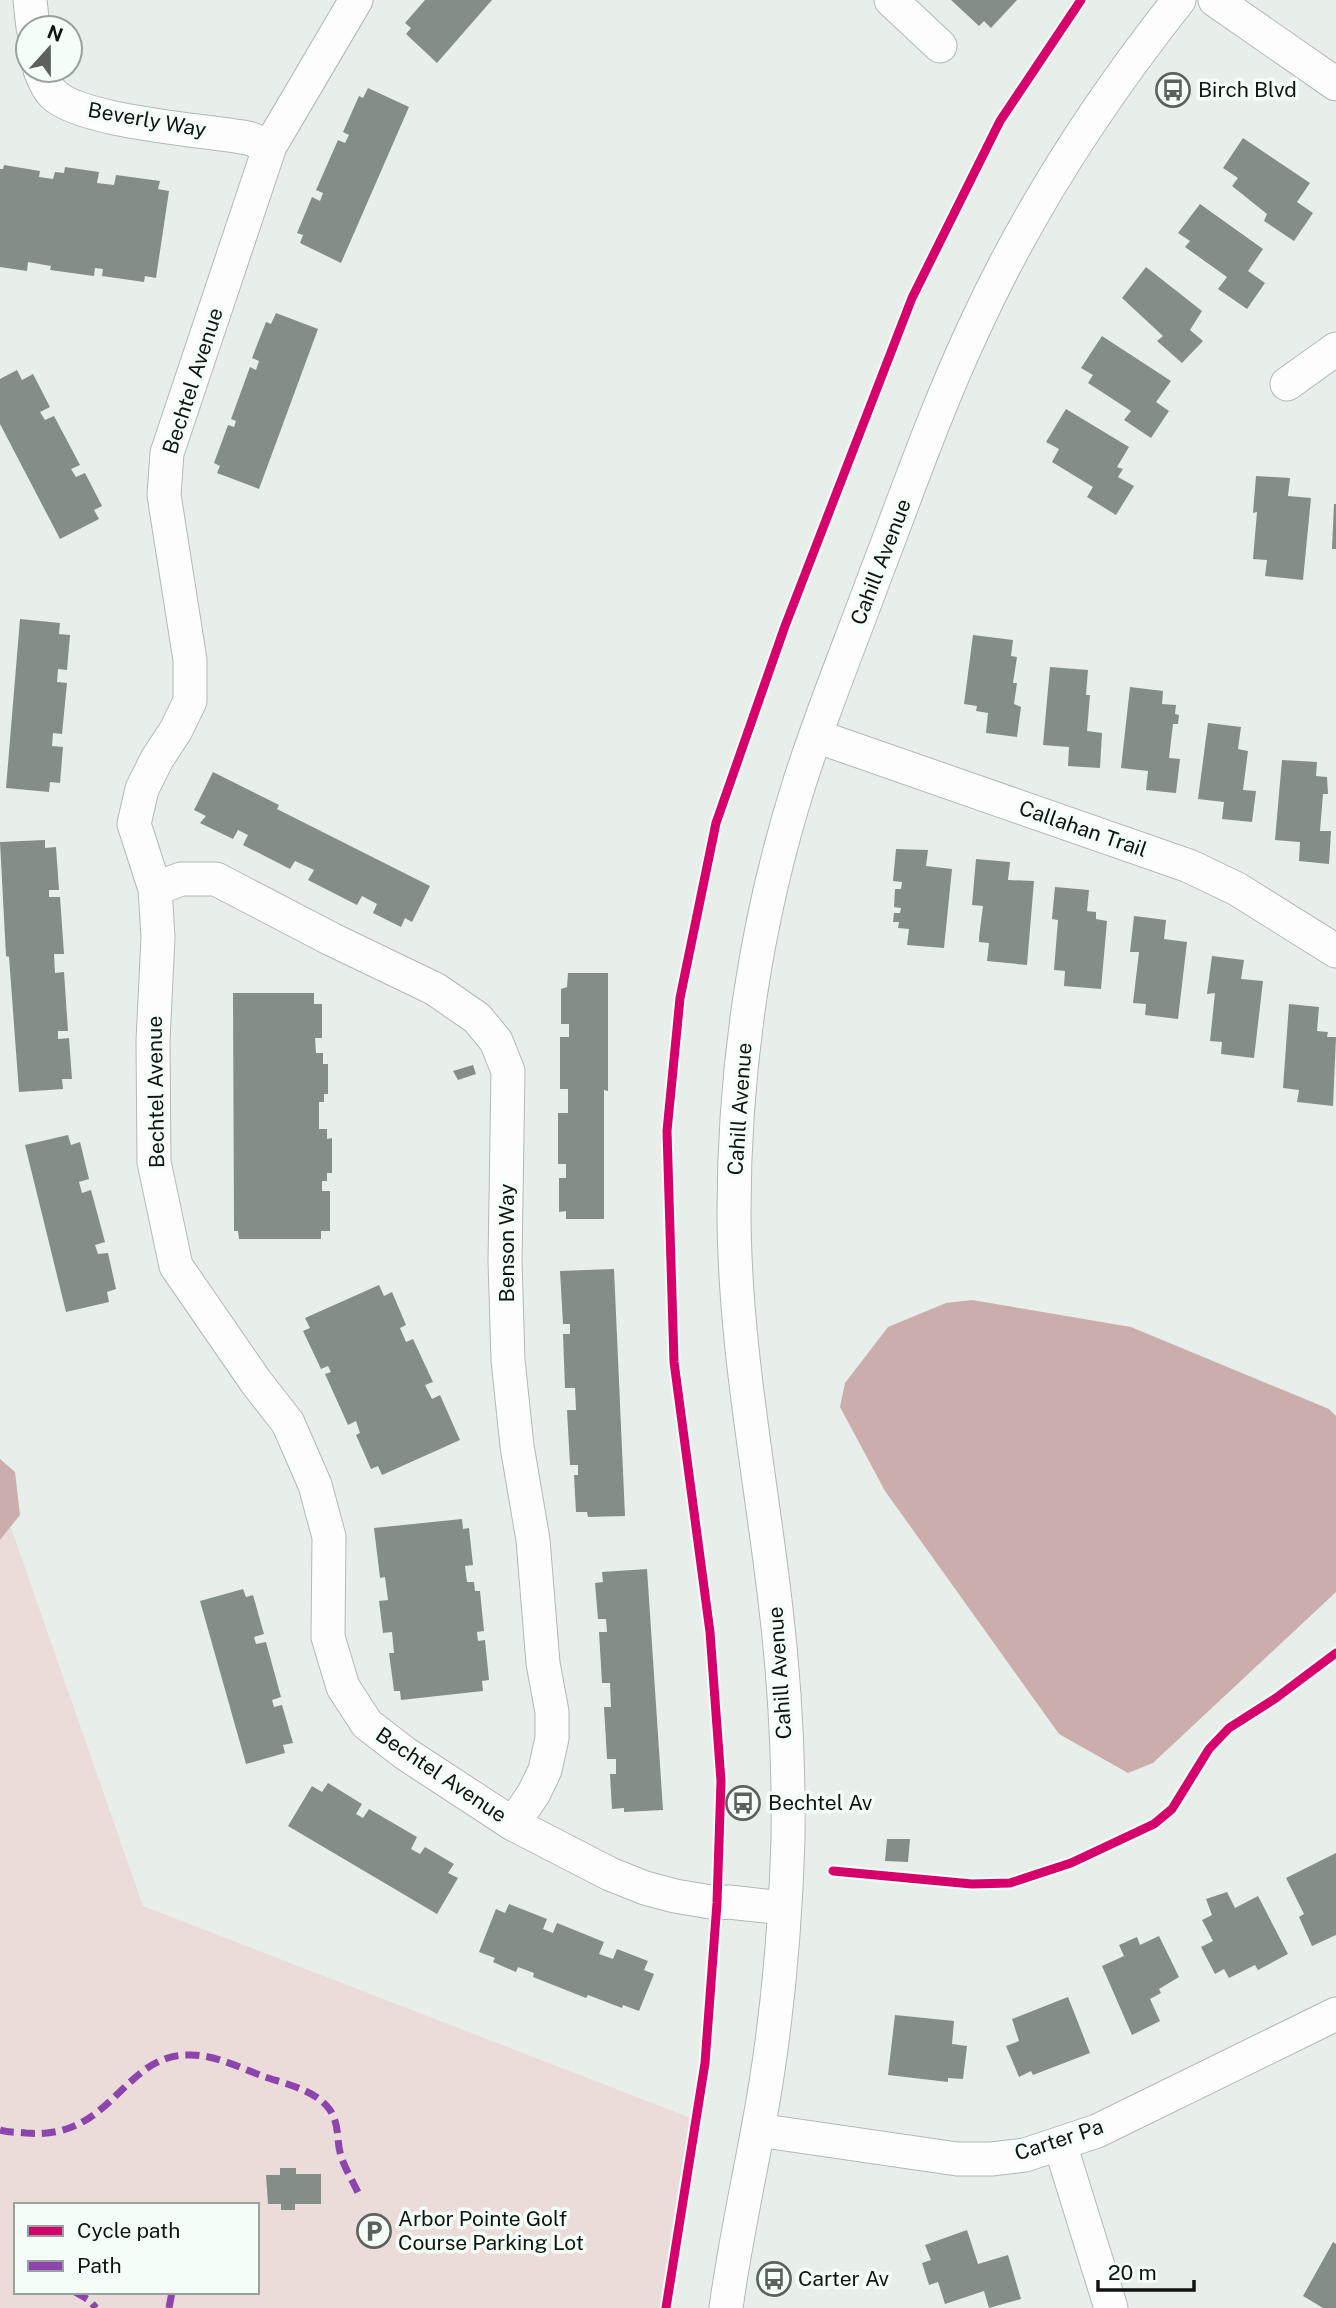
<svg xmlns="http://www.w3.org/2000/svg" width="1336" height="2308" viewBox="0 0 1336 2308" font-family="'Public Sans',sans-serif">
  <rect width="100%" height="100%" fill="#e8efeb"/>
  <path fill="#ebdcd9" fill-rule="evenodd" d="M 0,1496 L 143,1906 L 699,2121 L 664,2308 L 0,2308 ZM 16,2205 L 257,2205 L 257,2292 L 16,2292 Z"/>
  <path fill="#cbadab" d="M 972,1300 L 1131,1327 L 1329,1409 L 1336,1416 L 1336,1592 L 1153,1763 L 1128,1773 L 1059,1734 L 885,1491 L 840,1407 L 845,1383 L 888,1327 L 946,1303 Z
    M 0,1459 L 15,1472 L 20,1515 L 0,1540 Z"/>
  <path fill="#838e88" d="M 425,0 L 492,0 L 437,63 L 406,34 L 411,28 L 405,23 Z
    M 951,0 L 1017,0 L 991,28 L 984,21 L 979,26 Z
    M 368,88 L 409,107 L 341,263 L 300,243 L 303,235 L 297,233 L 312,197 L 320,201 L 323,193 L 316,190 L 338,140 L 345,143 L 349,135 L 343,132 L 359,96 L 363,98 Z
    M 1243,138 L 1310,183 L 1297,202 L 1313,213 L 1294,241 L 1264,221 L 1267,214 L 1232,186 L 1238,178 L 1223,168 Z
    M 4,165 L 40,171 L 39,177 L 53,179 L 55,172 L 64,173 L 65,167 L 99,172 L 97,183 L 114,185 L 116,175 L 160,181 L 158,189 L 169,191 L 156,278 L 145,276 L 144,282 L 102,276 L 103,269 L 95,268 L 94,276 L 50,270 L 51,266 L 28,262 L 27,271 L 0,267 L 0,169 L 3,169 Z
    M 1200,204 L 1263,249 L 1248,271 L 1265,283 L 1247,309 L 1218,289 L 1227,277 L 1185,247 L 1190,241 L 1178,233 Z
    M 1146,267 L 1202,311 L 1190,330 L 1203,341 L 1182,363 L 1157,341 L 1163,336 L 1122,298 Z
    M 276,313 L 318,329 L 259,489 L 217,473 L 220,466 L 214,463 L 228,425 L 234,427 L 236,421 L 231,419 L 250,367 L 256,370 L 259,361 L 252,358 L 266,322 L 271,324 Z
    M 1102,336 L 1171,381 L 1156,402 L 1169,411 L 1151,438 L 1124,420 L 1131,411 L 1088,383 L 1093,375 L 1081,368 Z
    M 17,370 L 22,380 L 33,374 L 50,407 L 40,412 L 45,420 L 54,416 L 80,465 L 71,469 L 76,477 L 85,473 L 102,506 L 94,510 L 99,519 L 60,539 L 0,424 L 0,379 Z
    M 1066,409 L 1129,447 L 1117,467 L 1123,469 L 1118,477 L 1134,486 L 1116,515 L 1087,497 L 1093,487 L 1052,462 L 1059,449 L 1046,442 Z
    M 1256,476 L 1290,478 L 1288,496 L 1311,498 L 1303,580 L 1265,576 L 1267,560 L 1253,559 L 1257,512 L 1253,513 Z
    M 1334,504 L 1336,504 L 1336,549 L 1332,549 Z
    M 20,619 L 60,623 L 59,634 L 70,635 L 67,670 L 58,669 L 57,682 L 67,683 L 62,734 L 53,733 L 52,746 L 63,747 L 60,783 L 50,782 L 49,792 L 6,788 Z
    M 973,635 L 1013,640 L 1011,656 L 1017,657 L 1013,683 L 1017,683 L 1014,704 L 1021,707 L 1017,737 L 986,733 L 988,713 L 976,711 L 977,706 L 964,704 Z
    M 1050,667 L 1088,670 L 1086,695 L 1090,695 L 1087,731 L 1102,733 L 1100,768 L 1068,766 L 1069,747 L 1043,745 Z
    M 1130,687 L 1163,691 L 1162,704 L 1176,705 L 1175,714 L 1179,715 L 1178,724 L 1173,724 L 1169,758 L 1180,759 L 1176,793 L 1146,790 L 1148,771 L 1121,768 Z
    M 1208,723 L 1241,727 L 1238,749 L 1248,751 L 1243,790 L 1256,791 L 1252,822 L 1222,819 L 1224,802 L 1198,799 Z
    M 1282,760 L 1317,762 L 1316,776 L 1327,777 L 1328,794 L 1323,794 L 1320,831 L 1331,831 L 1329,864 L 1299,861 L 1300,842 L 1275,840 Z
    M 213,772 L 279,805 L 277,809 L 430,886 L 412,922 L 405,918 L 401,927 L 373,913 L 377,904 L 362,896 L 357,905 L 308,880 L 314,870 L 295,861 L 290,869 L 243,845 L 248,835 L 238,830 L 233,839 L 200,823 L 206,816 L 194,810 Z
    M 45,840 L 45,848 L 56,847 L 59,890 L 49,890 L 49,897 L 60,897 L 64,954 L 54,954 L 55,973 L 64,972 L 68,1031 L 58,1031 L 58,1039 L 69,1038 L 72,1079 L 62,1079 L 63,1089 L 19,1092 L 9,957 L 6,956 L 0,842 Z
    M 896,849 L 928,850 L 926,866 L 952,869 L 944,948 L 907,945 L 909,929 L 898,928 L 899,922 L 893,922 L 894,913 L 900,913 L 901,908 L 894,907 L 895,889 L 901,889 L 902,882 L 893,881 Z
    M 976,859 L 1010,862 L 1008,880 L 1034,881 L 1027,965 L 987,961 L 989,943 L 979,942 L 979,937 L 983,906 L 972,905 Z
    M 1055,887 L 1089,890 L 1087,911 L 1096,912 L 1096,919 L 1107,921 L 1101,989 L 1064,986 L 1065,971 L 1054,970 L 1058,920 L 1052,919 Z
    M 1134,916 L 1166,920 L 1164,939 L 1187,942 L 1178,1019 L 1145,1015 L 1146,1004 L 1133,1003 L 1139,952 L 1130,952 Z
    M 1212,956 L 1244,960 L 1241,979 L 1263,981 L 1254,1058 L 1221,1054 L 1222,1042 L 1210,1041 L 1215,993 L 1207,994 Z
    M 568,973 L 608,973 L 608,1091 L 604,1090 L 604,1219 L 566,1219 L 566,1211 L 559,1212 L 559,1178 L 566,1178 L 566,1164 L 558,1164 L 558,1113 L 568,1113 L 568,1089 L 560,1089 L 560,1037 L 569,1037 L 569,1024 L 561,1024 L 561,989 L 567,987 Z
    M 233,993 L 314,993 L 314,1004 L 322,1004 L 322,1038 L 315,1038 L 316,1053 L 323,1053 L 323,1064 L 328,1064 L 328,1094 L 324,1094 L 324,1102 L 319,1102 L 319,1129 L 327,1129 L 327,1139 L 332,1138 L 332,1173 L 327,1173 L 327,1181 L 322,1181 L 322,1191 L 330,1191 L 330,1231 L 321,1231 L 321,1239 L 239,1239 L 238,1231 L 234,1231 Z
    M 1289,1004 L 1319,1007 L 1317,1031 L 1328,1032 L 1327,1037 L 1336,1037 L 1333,1106 L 1297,1102 L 1299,1090 L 1283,1088 Z
    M 473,1065 L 476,1074 L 458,1080 L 453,1071 Z
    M 68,1135 L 71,1145 L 80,1142 L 89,1179 L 79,1182 L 82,1193 L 91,1190 L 105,1242 L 95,1245 L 98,1254 L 108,1253 L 116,1289 L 107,1292 L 109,1302 L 66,1312 L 25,1145 Z
    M 614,1269 L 625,1516 L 588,1517 L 587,1512 L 576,1512 L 574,1475 L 578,1475 L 578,1465 L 570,1465 L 567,1410 L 576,1410 L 575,1388 L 565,1388 L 563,1334 L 570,1334 L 570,1324 L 563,1324 L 560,1271 Z
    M 379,1285 L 384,1296 L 392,1292 L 406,1325 L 400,1328 L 406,1342 L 413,1339 L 433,1382 L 425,1385 L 432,1399 L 440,1395 L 460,1440 L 382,1475 L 378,1466 L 371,1469 L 356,1435 L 360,1433 L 356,1421 L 348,1425 L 325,1374 L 331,1372 L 328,1366 L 321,1369 L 303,1331 L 310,1328 L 305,1318 Z
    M 462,1519 L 463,1529 L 469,1528 L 473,1565 L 465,1566 L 467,1582 L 474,1582 L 475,1591 L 480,1591 L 484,1631 L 477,1632 L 478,1641 L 485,1640 L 489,1680 L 482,1681 L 483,1691 L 401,1700 L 400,1691 L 394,1691 L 389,1653 L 394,1653 L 392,1632 L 383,1633 L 379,1601 L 388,1600 L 385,1577 L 380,1578 L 374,1528 Z
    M 647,1569 L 663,1810 L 624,1812 L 624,1808 L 612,1809 L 610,1774 L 616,1774 L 616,1759 L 607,1759 L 604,1707 L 611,1707 L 610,1683 L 602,1683 L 599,1632 L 607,1632 L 606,1619 L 598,1619 L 595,1583 L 603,1582 L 602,1572 Z
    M 243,1589 L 246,1597 L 253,1595 L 264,1634 L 254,1637 L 256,1644 L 266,1642 L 281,1697 L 272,1700 L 274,1707 L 282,1705 L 293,1743 L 283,1745 L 285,1753 L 246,1764 L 200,1601 Z
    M 328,1783 L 362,1804 L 356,1814 L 363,1818 L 369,1809 L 417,1837 L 411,1849 L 420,1854 L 425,1847 L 454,1864 L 448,1873 L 458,1878 L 437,1914 L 288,1826 L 312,1786 L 322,1792 Z
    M 887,1839 L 910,1839 L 908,1862 L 885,1861 Z
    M 1336,1853 L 1336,1935 L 1312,1946 L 1299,1917 L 1304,1914 L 1286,1878 Z
    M 1227,1892 L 1235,1908 L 1258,1896 L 1288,1954 L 1258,1970 L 1255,1965 L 1229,1978 L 1224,1969 L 1215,1974 L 1201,1947 L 1213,1941 L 1202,1920 L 1212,1915 L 1206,1899 Z
    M 509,1904 L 547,1919 L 543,1929 L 553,1933 L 557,1923 L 604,1942 L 599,1954 L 613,1959 L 617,1949 L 648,1961 L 644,1970 L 654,1974 L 639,2011 L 623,2005 L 622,2008 L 588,1995 L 586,1998 L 533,1977 L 534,1973 L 518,1967 L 516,1972 L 493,1962 L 495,1958 L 479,1952 L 496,1909 L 505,1913 Z
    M 1159,1936 L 1179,1977 L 1159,1989 L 1161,1993 L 1150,1999 L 1160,2021 L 1132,2035 L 1102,1966 L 1124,1956 L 1119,1945 L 1137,1937 L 1140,1945 Z
    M 1068,1997 L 1090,2053 L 1033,2075 L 1031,2071 L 1019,2077 L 1006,2046 L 1019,2041 L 1012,2019 Z
    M 895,2015 L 954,2021 L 952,2044 L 967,2046 L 963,2079 L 948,2078 L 948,2082 L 888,2075 Z
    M 280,2168 L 296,2168 L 296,2174 L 321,2174 L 321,2204 L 295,2204 L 295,2210 L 281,2210 L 281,2204 L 268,2204 L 266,2175 L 280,2175 Z
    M 967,2230 L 978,2264 L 1008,2255 L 1021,2299 L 989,2308 L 984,2291 L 945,2304 L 938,2282 L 929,2285 L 922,2263 L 931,2260 L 925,2245 Z
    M 1333,2242 L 1336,2244 L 1336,2308 L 1323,2308 L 1303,2296 Z"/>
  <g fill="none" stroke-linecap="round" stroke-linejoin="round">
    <g stroke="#b3b8b5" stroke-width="35">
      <path id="minor" d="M 30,0 L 33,28
        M 356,0 L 270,146 L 167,453 L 164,495 L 190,660 L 190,701 L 176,730 L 157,759 L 142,789 L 134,824 L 155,889 L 158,937 L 153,1041 L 154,1162 L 176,1266 L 256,1382 L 288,1423 L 315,1485 L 329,1537 L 328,1637 L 343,1687 L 367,1724 L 406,1754 L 513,1824 L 610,1874 L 645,1888 L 675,1896 L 717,1903 L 729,1902 L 784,1908
        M 891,0 L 940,46
        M 1215,0 L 1336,84
        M 40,70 C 43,78 47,88 53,94 C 80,122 205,130 248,138 L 270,146
        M 1287,384 L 1336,349
        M 816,736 L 1189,866 L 1237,889 L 1336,951
        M 155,889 L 181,879 L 216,879 L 331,939 L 435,989 L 477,1018 L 496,1041 L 508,1071 L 505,1261 L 508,1360 L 517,1446 L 533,1540 L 543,1663 L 552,1712 L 552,1738 L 545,1770 L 534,1793 L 513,1824
        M 758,2130 L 957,2159 L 991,2159 L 1025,2155 L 1097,2131 L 1336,2014
        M 1060,2144 L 1111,2308
        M 726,2308 C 734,2248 747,2189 758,2129 C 776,2034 785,1936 788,1840 C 789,1763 785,1685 776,1609 C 761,1477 734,1345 734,1211 C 734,1067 756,919 800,781 C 822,712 850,644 875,576 C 907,493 936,409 974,328 C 1028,210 1099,101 1179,0"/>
    </g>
    <use href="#minor" stroke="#fcfdfc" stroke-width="33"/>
    <path stroke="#8e44ad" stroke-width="7" stroke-dasharray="14 7" stroke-linecap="butt" d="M 0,2130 C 9,2133 18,2132 26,2133 C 112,2141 122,2055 188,2055 C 214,2054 240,2068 265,2077 C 286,2084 316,2090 330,2110 C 340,2125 336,2140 341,2156 C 345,2169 354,2183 359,2195
      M 75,2292 L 89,2300 L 96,2308
      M 169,2308 L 172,2292"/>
    <g stroke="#f4fff9" stroke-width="13">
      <path id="cycleway" d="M 833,1871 L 972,1884 L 1010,1883 L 1071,1863 L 1154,1824 L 1172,1809 L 1209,1749 L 1229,1728 L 1276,1698 L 1336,1653
        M 666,2308 L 705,2063 L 717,1903 L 721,1781 L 710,1632 L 674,1362 L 667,1131 L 680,998 L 716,823 L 785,626 L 912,298 L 1000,121 L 1081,0"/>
    </g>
    <use href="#cycleway" stroke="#d6006c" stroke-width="9"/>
  </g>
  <defs>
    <g id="bus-ring" transform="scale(1.75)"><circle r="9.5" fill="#f4fff9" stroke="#5c615e" stroke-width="1.5"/><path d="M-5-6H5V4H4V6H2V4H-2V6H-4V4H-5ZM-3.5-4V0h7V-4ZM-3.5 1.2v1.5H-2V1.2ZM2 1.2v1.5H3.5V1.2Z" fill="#5c615e"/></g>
    <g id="parking-ring" transform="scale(1.75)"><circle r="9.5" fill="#f4fff9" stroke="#5c615e" stroke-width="1.5"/><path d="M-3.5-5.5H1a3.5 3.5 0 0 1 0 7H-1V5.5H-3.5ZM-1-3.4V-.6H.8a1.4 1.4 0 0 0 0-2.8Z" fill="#5c615e"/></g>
  </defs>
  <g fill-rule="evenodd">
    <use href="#bus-ring" x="1173" y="90"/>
    <use href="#bus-ring" x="743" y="1803"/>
    <use href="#parking-ring" x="374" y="2231"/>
    <use href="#bus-ring" x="774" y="2279"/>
  </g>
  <g text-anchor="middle" stroke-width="7" stroke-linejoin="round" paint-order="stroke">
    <g font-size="21" fill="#101412" stroke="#f4fff9" text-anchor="start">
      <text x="1198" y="97">Birch Blvd</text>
      <text x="768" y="1810">Bechtel Av</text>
      <text x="398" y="2226">Arbor Pointe Golf<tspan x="398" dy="24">Course Parking Lot</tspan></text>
      <text x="798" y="2286">Carter Av</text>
    </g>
    <g font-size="21" fill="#101412" stroke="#f4fff9">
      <text transform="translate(147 120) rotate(10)" y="7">Beverly Way</text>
      <text transform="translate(193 381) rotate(-72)" y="7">Bechtel Avenue</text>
      <text transform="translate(881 562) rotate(-69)" y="7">Cahill Avenue</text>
      <text transform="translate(1083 829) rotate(19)" y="7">Callahan Trail</text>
      <text transform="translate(156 1092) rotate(-91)" y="7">Bechtel Avenue</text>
      <text transform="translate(740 1109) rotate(-86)" y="7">Cahill Avenue</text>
      <text transform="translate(507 1243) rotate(-90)" y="7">Benson Way</text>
      <text transform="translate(780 1673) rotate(-94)" y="7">Cahill Avenue</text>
      <text transform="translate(441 1775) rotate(34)" y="7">Bechtel Avenue</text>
      <text transform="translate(1059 2140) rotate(-18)" y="7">Carter Pa</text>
    </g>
  </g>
  <rect x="14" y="2203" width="245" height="91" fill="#f4fff9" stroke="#99a19d" stroke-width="2"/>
  <rect x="28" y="2226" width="35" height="10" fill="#d6006c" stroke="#99a19d" stroke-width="2"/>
  <text x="77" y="2238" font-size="21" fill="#101412">Cycle path</text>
  <rect x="28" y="2261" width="35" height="10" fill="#8e44ad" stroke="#99a19d" stroke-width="2"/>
  <text x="77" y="2273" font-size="21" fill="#101412">Path</text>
  <g transform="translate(49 49) rotate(21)"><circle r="33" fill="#f4fff9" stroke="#99a19d" stroke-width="2"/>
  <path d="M0-5L12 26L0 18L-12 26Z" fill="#5c615e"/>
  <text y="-10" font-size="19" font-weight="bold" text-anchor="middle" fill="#101412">N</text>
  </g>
  <path d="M1098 2280v10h96v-10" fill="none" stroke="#101412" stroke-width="3.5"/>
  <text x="1108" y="2280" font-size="21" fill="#101412" stroke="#f4fff9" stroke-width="5" paint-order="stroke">20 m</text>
</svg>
